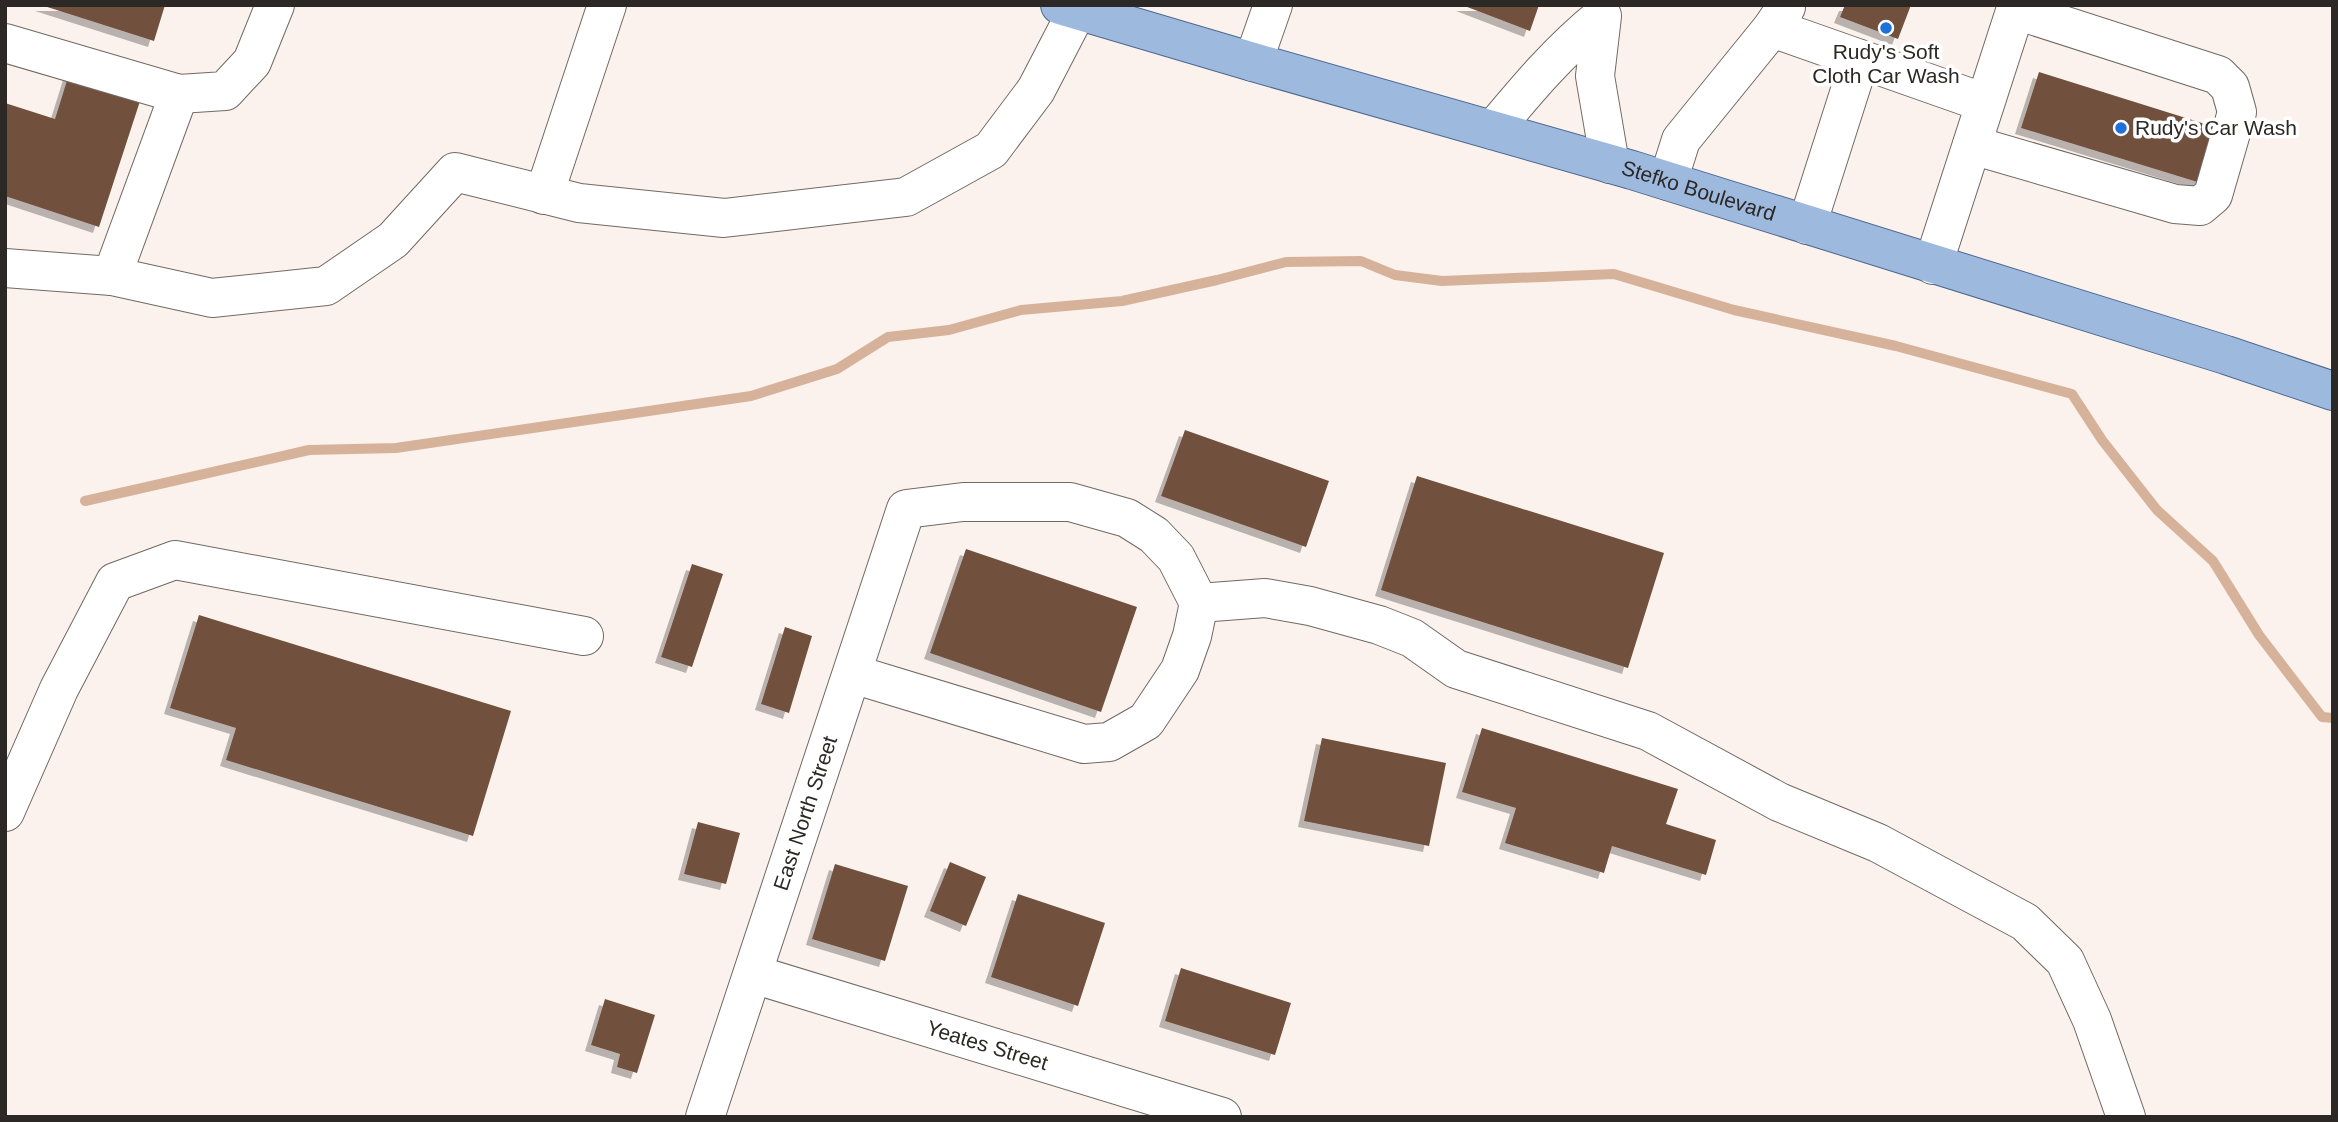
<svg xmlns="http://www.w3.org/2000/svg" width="2338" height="1122" viewBox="0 0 2338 1122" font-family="Arial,sans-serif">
  <defs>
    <filter id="shadow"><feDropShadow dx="-6" dy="6" stdDeviation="0" flood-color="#0004"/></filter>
  </defs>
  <rect width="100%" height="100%" fill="#fbf2ed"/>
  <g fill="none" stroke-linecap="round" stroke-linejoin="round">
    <path stroke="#d7b29b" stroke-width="10" d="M 85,501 L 309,450 L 396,448 L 751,396 L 837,369 L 888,337 L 949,330 L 1021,310 L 1122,301 L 1217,280 L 1286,262 L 1361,261 L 1395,275 L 1442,281 L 1614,274 L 1734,310 L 1896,346 L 2072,394 L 2102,440 L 2157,510 L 2213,561 L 2259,635 L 2322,717 L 2333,718"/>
  </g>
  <path fill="#71513d" filter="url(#shadow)" d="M 41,5 L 165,5 L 154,41 Z
    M 1462,5 L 1539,5 L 1530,31 Z
    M 1845,5 L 1911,5 L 1898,39 L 1840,17 Z
    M 2039,72 L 2221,129 L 2204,184 L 2021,128 Z
    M 69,74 L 141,98 L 99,227 L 5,196 L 5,103 L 55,119 Z
    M 1185,430 L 1329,481 L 1306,547 L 1161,496 Z
    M 1417,476 L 1664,553 L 1628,668 L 1381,590 Z
    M 966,549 L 1137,607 L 1101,712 L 930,653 Z
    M 692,564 L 723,574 L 692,667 L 661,657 Z
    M 199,615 L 511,711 L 473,836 L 226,760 L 236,728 L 170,708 Z
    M 785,627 L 812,636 L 789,713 L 761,704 Z
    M 1482,728 L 1678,789 L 1666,824 L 1716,840 L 1706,875 L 1612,846 L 1604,873 L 1505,843 L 1516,808 L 1462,792 Z
    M 1322,738 L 1446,763 L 1429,846 L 1304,821 Z
    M 698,822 L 740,833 L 726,884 L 684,874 Z
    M 950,862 L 986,877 L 966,926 L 930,911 Z
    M 835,864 L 908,886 L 885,961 L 812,939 Z
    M 1018,894 L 1105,923 L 1078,1006 L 991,977 Z
    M 1181,968 L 1291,1003 L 1275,1055 L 1165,1021 Z
    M 605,999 L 655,1015 L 637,1073 L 617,1067 L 620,1054 L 591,1045 Z"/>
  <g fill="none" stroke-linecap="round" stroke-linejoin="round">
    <g stroke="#716964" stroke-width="40">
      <g id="minor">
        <path d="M 1772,28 L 1985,103"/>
        <path d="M 5,43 L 179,94 L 225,91 L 252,62 L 275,5"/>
        <path d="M 1253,62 L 1273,5"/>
        <path d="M 1493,130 C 1528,88 1559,51 1602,16 L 1595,76 L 1610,164"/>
        <path d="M 1972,145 L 2175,204 L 2200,206 L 2213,195 L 2237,112 L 2230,87 L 2218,75 L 2016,10"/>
        <path d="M 1668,181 L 1681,140 L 1772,28 L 1786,7"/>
        <path d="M 544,195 L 607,5"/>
        <path d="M 1807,225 L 1860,59"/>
        <path d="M 1933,265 L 2017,5"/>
        <path d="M 5,268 L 112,276 L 212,298 L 326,286 L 393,240 L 455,172 L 579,203 L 724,218 L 906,197 L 991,150 L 1036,90 L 1077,11"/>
        <path d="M 112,276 L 179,94"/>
        <path d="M 1199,603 L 1265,598 L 1310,606 L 1379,625 L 1412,638 L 1456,669 L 1648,731 L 1779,802 L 1878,843 L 2025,922 L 2065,961 L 2092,1020 L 2126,1117"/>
        <path d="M 5,812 L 59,689 L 115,582 L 175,560 L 584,636"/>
        <path id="s1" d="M 753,974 L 1222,1117"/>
        <path id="s2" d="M 705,1117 L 906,509 L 963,502 L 1070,502 L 1127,518 L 1154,535 L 1176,558 L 1199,603 L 1192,636 L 1180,670 L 1146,721 L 1109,742 L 1084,744 L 853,674"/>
      </g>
    </g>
    <g stroke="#4c688f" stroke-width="40">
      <g id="major">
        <path id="s3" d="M 1060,5 L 1253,62 L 1632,170 L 2226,355 L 2333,391"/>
      </g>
    </g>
    <use href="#minor" stroke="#fff" stroke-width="38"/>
    <use href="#major" stroke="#9eb9de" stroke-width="38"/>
  </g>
  <g fill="#1c71db" stroke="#fff" stroke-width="2.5">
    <circle cx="1886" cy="28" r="7"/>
    <circle cx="2121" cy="128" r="7"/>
  </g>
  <g text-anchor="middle" stroke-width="7" stroke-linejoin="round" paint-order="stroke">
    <g font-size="21" fill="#2b2826" stroke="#fff">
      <text x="1886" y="59">Rudy's Soft<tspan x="1886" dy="24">Cloth Car Wash</tspan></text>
      <text x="2135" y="135" text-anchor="start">Rudy's Car Wash</text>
    </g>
    <g font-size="21" fill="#2b2826" stroke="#fff">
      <text dy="7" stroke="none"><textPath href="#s3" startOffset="665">Stefko Boulevard</textPath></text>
      <text dy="7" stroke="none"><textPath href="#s2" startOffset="320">East North Street</textPath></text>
      <text dy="7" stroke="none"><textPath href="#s1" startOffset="245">Yeates Street</textPath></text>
    </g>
  </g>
  <rect width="2338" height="1122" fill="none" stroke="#2b2826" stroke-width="14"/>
</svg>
